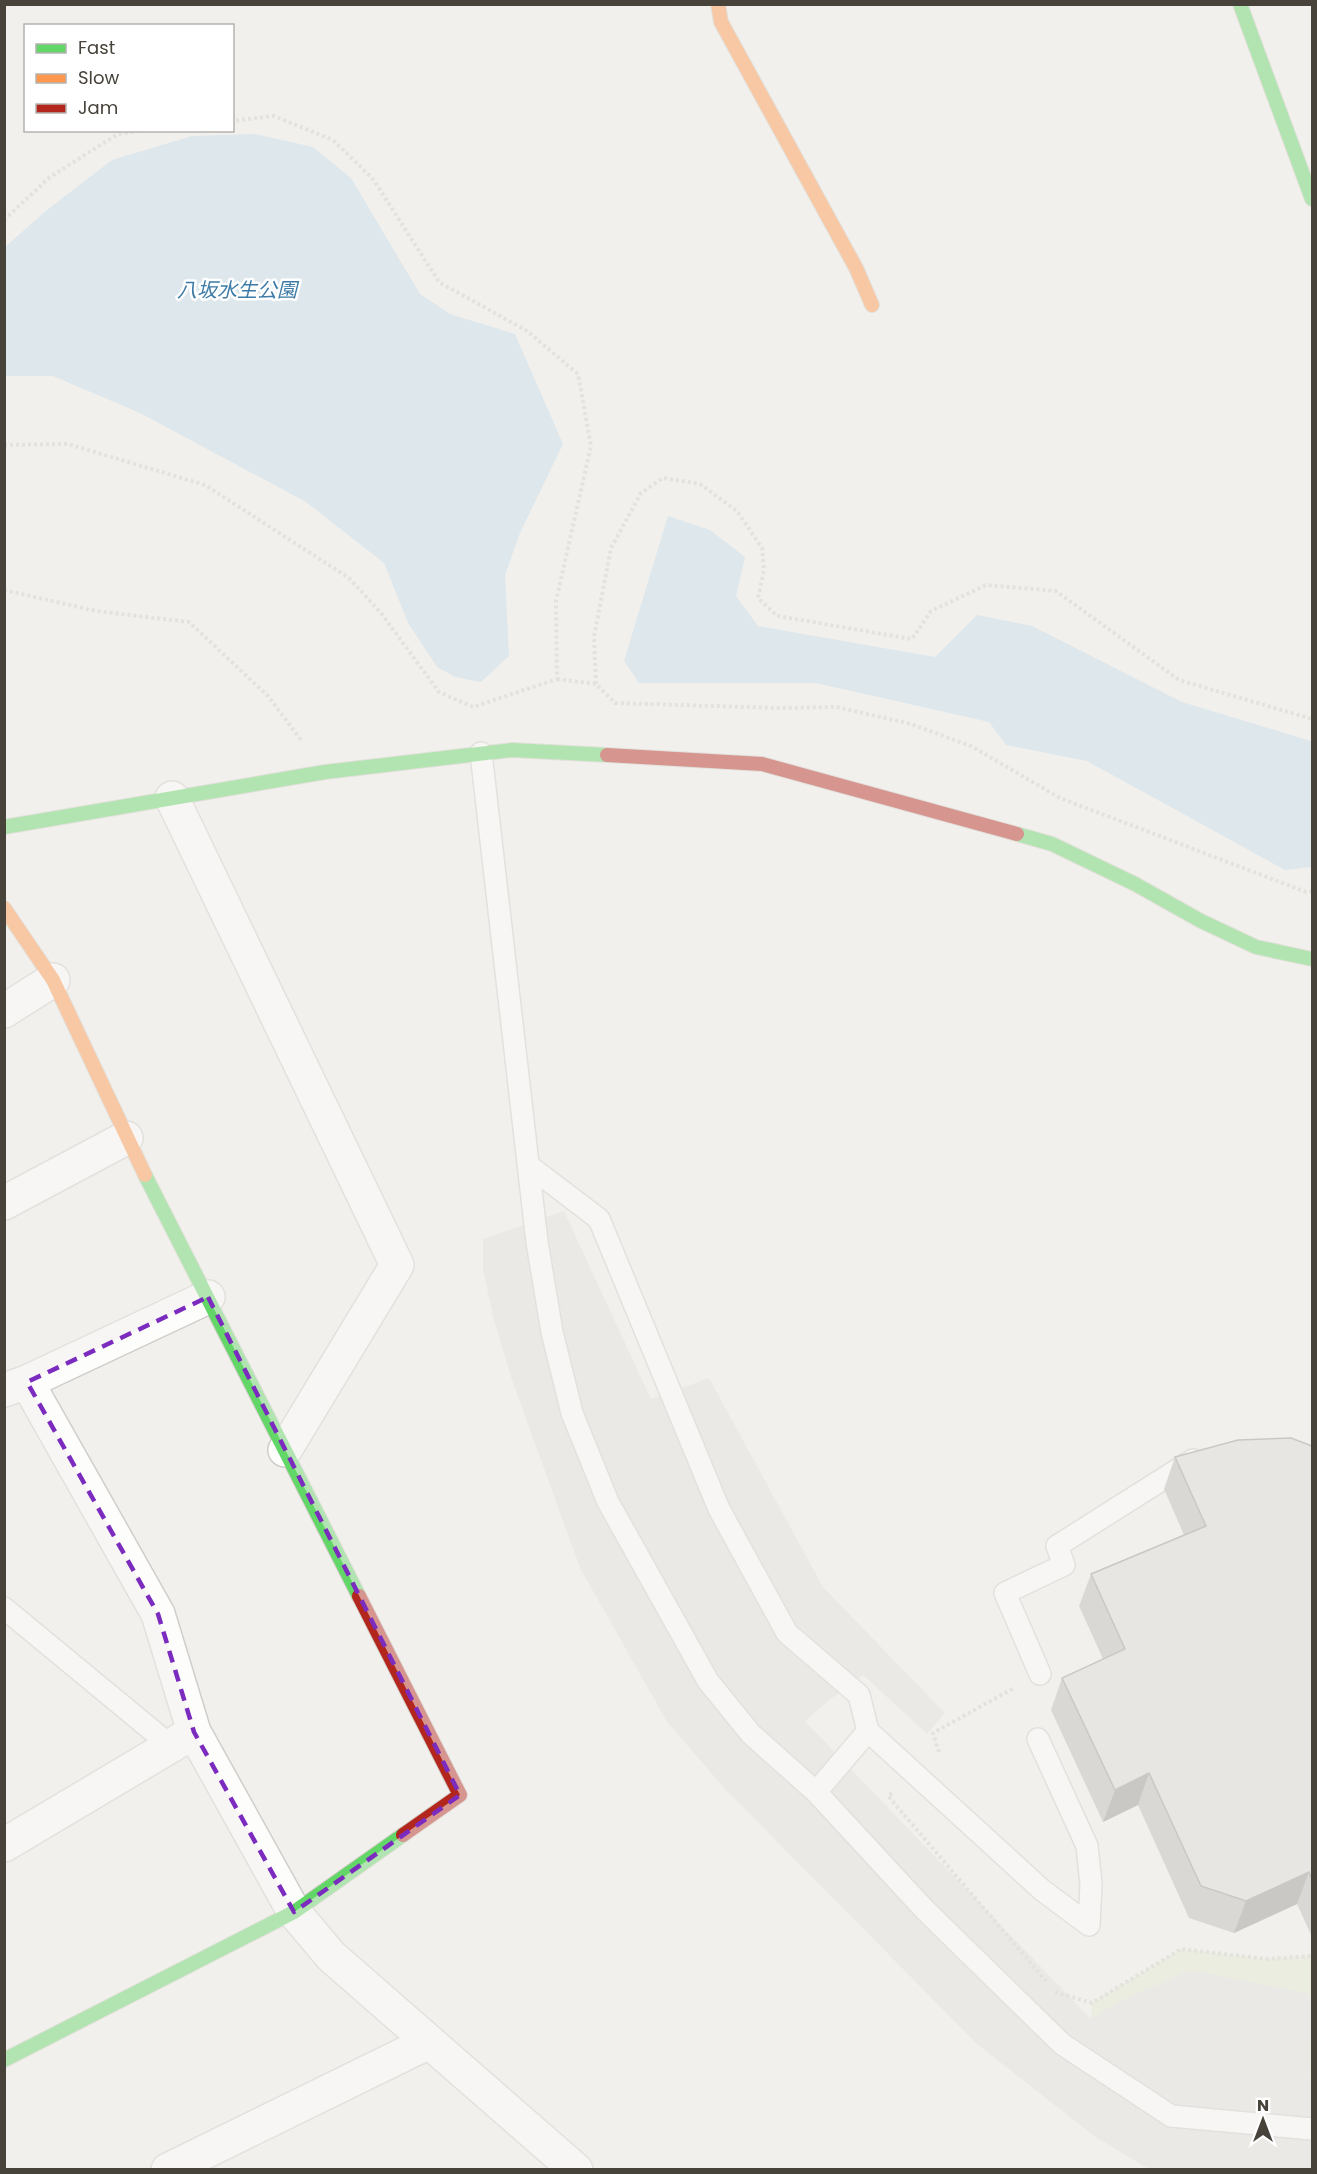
<svg xmlns="http://www.w3.org/2000/svg" width="1317" height="2174" viewBox="0 0 1317 2174" font-family="Poppins,'Noto Sans JP',sans-serif">
  <rect width="100%" height="100%" fill="#f2f0ed"/>
  <path fill="#dfe9d0" d="M 1181,1949 L 1267,1959 L 1312,1956 L 1312,2097 L 1310,2076 L 1091,2020 L 1092,2003 Z"/>
  <path fill="#e3e1de" d="M 564,1211 L 651,1399 L 709,1378 L 823,1587 L 945,1713 L 927,1734 L 863,1675 L 832,1698 L 805,1721 L 1091,2019 L 1120,2001 L 1190,1970 L 1312,1994 L 1310,2076 L 1312,2097 L 1312,2169 L 1151,2169 L 1145,2167 L 1094,2136 L 977,2044 L 726,1790 L 667,1722 L 580,1568 L 512,1380 L 493,1317 L 483,1269 L 483,1239 Z"/>
  <path fill="#c3dbea" d="M 255,134 L 313,147 L 351,178 L 420,294 L 450,314 L 515,334 L 563,444 L 520,533 L 505,575 L 509,656 L 481,682 L 455,677 L 437,667 L 408,623 L 384,563 L 306,502 L 140,413 L 53,376 L 5,376 L 5,247 L 47,210 L 112,160 L 192,136 Z
    M 668,516 L 710,530 L 745,557 L 736,596 L 758,626 L 935,657 L 977,615 L 1032,626 L 1182,702 L 1311,741 L 1312,867 L 1285,870 L 1087,761 L 1006,745 L 989,722 L 816,683 L 639,683 L 624,661 Z"/>
  <g fill="none" stroke-linecap="round" stroke-linejoin="round">
    <g stroke="#d0ceca" stroke-width="24">
      <path id="lane" d="M 481,753 L 537,1242 L 552,1332 L 572,1413 L 608,1502 L 708,1681 L 751,1734 L 816,1792 L 925,1910 L 1062,2044 L 1171,2116 L 1312,2129
        M 528,1165 L 599,1219 L 719,1509 L 787,1633 L 859,1695 L 868,1731 L 816,1792
        M 4,1608 L 171,1746
        M 1040,1674 L 1005,1593 L 1064,1565 L 1057,1546 L 1193,1460
        M 868,1731 L 1042,1890 L 1089,1925 L 1091,1884 L 1087,1846 L 1038,1739"/>
    </g>
    <g stroke="#d0ceca" stroke-width="36">
      <path id="street" d="M 172,798 L 397,1265 L 285,1450
        M 4,1011 L 53,980
        M 4,1203 L 126,1138
        M 27,1382 L 158,1614 L 194,1732 L 294,1912 L 331,1956 L 576,2170
        M 4,1390 L 27,1382 L 208,1297
        M 4,1845 L 194,1732
        M 168,2170 L 429,2042"/>
    </g>
    <g stroke="#d0cdc5" stroke-width="16">
      <path id="fast" d="M 1240,4 L 1312,199
        M 4,827 L 325,772 L 512,750 L 607,755
        M 1017,834 L 1052,844 L 1135,884 L 1201,921 L 1256,947 L 1312,959
        M 145,1175 L 359,1596
        M 4,2060 L 294,1912 L 403,1835"/>
    </g>
    <g stroke="#d0cdc5" stroke-width="16">
      <path id="slow" d="M 718,4 L 721,22 L 856,268 L 872,305
        M 4,908 L 53,980 L 145,1175"/>
    </g>
    <g stroke="#d0cdc5" stroke-width="16">
      <path id="jam" d="M 607,755 L 762,764 L 1017,834
        M 359,1596 L 460,1795 L 403,1835"/>
    </g>
    <path stroke="#d2d0cb" stroke-width="4" stroke-dasharray="3 3" stroke-linecap="butt" d="M 4,220 L 50,177 L 118,134 L 146,130
      M 4,445 L 68,444 L 205,485 L 349,578 L 381,613 L 439,692 L 473,707 L 557,679 L 556,601 L 591,446 L 578,374 L 527,331 L 439,282 L 373,179 L 333,140 L 274,116 L 232,121
      M 4,590 L 96,611 L 189,622 L 268,696 L 301,740
      M 557,679 L 596,684 L 615,703 L 778,708 L 836,707 L 911,724 L 971,746 L 1060,798 L 1306,892 L 1312,891
      M 596,684 L 594,637 L 611,548 L 641,493 L 663,478 L 700,484 L 737,511 L 762,548 L 764,570 L 758,598 L 777,616 L 912,639 L 931,611 L 986,585 L 1056,591 L 1179,680 L 1312,719
      M 939,1752 L 933,1733 L 1014,1688
      M 892,1793 L 888,1796 L 1046,1981
      M 1055,1992 L 1092,2003 L 1181,1949 L 1267,1959 L 1312,1956"/>
    <use href="#lane" stroke="#fdfdfc" stroke-width="21"/>
    <use href="#street" stroke="#fdfdfc" stroke-width="33"/>
    <use href="#fast" stroke="#63d668" stroke-width="14"/>
    <use href="#slow" stroke="#ff974d" stroke-width="14"/>
    <use href="#jam" stroke="#b3261e" stroke-width="14"/>
  </g>
  <path fill="#bcbbb8" d="M 1312,1446 L 1312,1937 L 1297,1904 L 1234,1933 L 1189,1918 L 1138,1805 L 1103,1822 L 1051,1710 L 1062,1678 L 1103,1659 L 1079,1606 L 1091,1574 L 1184,1535 L 1164,1489 L 1175,1457 Z"/>
  <path fill="#999896" d="M 1149,1773 L 1138,1805 L 1103,1822 L 1115,1790 Z
    M 1309,1872 L 1297,1904 L 1234,1933 L 1246,1901 Z"/>
  <path fill="#dbd9d6" stroke="#999896" stroke-width="1.5" d="M 1291,1438 L 1312,1446 L 1312,1880 L 1309,1872 L 1246,1901 L 1201,1886 L 1149,1773 L 1115,1790 L 1062,1678 L 1125,1649 L 1091,1574 L 1206,1526 L 1175,1457 L 1238,1440 Z"/>
  <path d="M0 0H1317V2174H0ZM 208,1297 L 460,1795 L 294,1912 L 194,1732 L 158,1614 L 27,1382 Z" fill="#f2f0ed" fill-opacity=".55" fill-rule="evenodd"/>
  <path fill="none" stroke="#7b2cbf" stroke-width="4.5" stroke-dasharray="12 8" stroke-linejoin="round" d="M 208,1297 L 460,1795 L 294,1912 L 194,1732 L 158,1614 L 27,1382 Z"/>
  <g text-anchor="middle" stroke-width="5" stroke-linejoin="round" paint-order="stroke">
    <g font-size="20" font-style="italic" fill="#3e7ca7" stroke="#fff">
      <text x="237" y="297">八坂水生公園</text>
    </g>
  </g>
  <rect width="1317" height="2174" fill="none" stroke="#47423a" stroke-width="12"/>
  <rect x="24" y="24" width="210" height="108" fill="#ffffff" stroke="#b5b3b0" stroke-width="1.5"/>
  <rect x="36" y="44" width="30" height="9" fill="#63d668" stroke="#b5b3b0" stroke-width="1.5"/>
  <text x="78" y="54" font-size="18" fill="#47423a">Fast</text>
  <rect x="36" y="74" width="30" height="9" fill="#ff974d" stroke="#b5b3b0" stroke-width="1.5"/>
  <text x="78" y="84" font-size="18" fill="#47423a">Slow</text>
  <rect x="36" y="104" width="30" height="9" fill="#b3261e" stroke="#b5b3b0" stroke-width="1.5"/>
  <text x="78" y="114" font-size="18" fill="#47423a">Jam</text>
  <g transform="translate(1263 2120)" stroke="#ffffff" stroke-width="4.5" paint-order="stroke">
  <path d="M0-4.5L10 22L0 15L-10 22Z" fill="#47423a"/>
  <text y="-9" font-size="16" font-weight="bold" text-anchor="middle" fill="#47423a">N</text>
  </g>
</svg>
